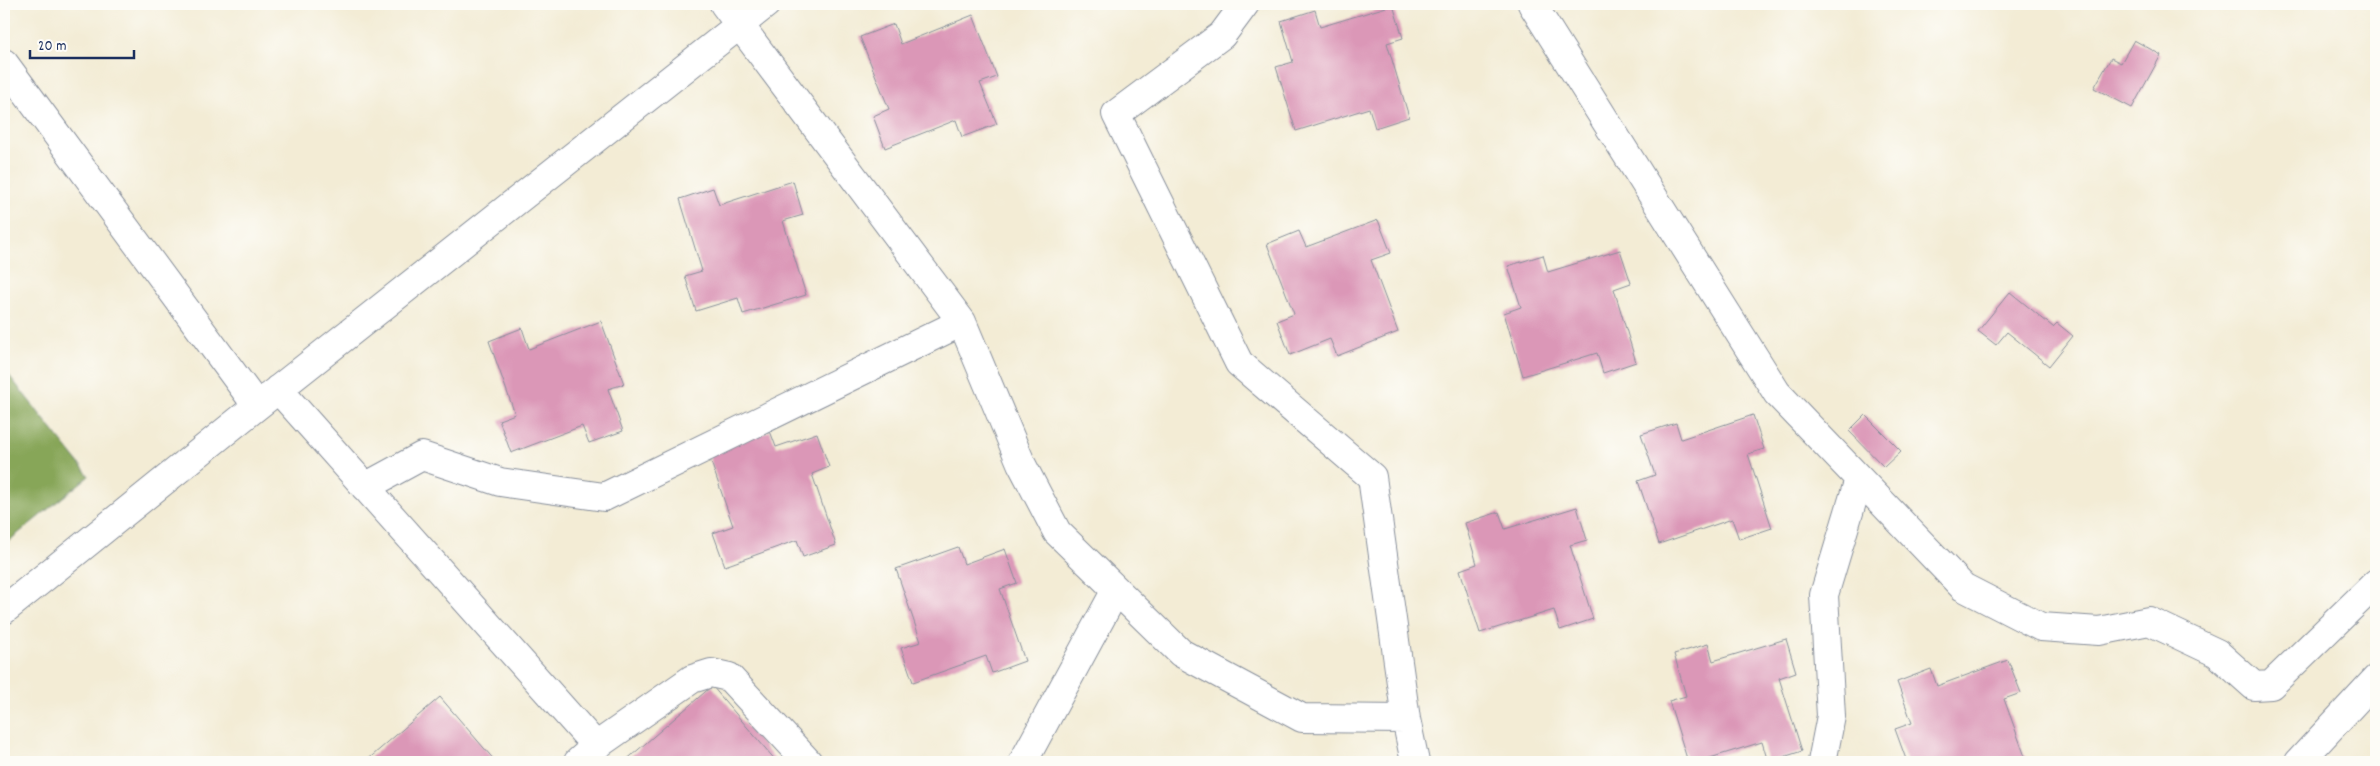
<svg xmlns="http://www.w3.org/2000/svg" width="2380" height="766" viewBox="0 0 2380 766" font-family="Dekko,sans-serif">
  <rect width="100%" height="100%" fill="#fdfcf7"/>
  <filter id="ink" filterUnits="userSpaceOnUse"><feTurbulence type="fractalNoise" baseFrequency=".02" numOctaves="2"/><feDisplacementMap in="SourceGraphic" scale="10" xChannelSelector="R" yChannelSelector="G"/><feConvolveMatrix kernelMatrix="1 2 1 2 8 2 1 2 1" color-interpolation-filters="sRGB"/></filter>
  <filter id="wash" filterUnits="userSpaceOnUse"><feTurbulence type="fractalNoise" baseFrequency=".0096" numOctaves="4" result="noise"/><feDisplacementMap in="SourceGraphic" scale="20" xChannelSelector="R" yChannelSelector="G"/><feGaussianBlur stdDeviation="1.12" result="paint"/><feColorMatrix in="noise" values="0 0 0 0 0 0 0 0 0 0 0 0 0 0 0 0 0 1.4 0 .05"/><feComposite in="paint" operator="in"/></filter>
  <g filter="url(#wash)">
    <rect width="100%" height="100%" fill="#f3ecd5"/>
    <path fill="#87a659" stroke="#516a5c" d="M 4,369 L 89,476 L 4,545 Z"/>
    <g id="blocks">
      <path fill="#db97b7" d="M 1393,5 L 1403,38 L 1387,43 L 1409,117 L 1375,128 L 1369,108 L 1296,131 L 1276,67 L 1293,62 L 1281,21 L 1315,10 L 1320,27 Z
        M 973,15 L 997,77 L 980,83 L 997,124 L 962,137 L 956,120 L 885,148 L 873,116 L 889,109 L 860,37 L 894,24 L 901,44 Z
        M 2134,40 L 2161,55 L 2132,108 L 2094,88 L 2111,58 L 2121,63 Z
        M 793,181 L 803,215 L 783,221 L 806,295 L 743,314 L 738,298 L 696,311 L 685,276 L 702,271 L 680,199 L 713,188 L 719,205 Z
        M 1378,220 L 1391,253 L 1371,260 L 1398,332 L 1337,356 L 1330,339 L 1290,355 L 1277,321 L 1294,314 L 1267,244 L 1299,231 L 1306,247 Z
        M 1620,250 L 1631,283 L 1614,289 L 1636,362 L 1603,373 L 1597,353 L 1523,376 L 1504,313 L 1521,307 L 1508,266 L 1543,255 L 1548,272 Z
        M 2010,292 L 2053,327 L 2057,323 L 2073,336 L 2049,366 L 2007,332 L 1996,345 L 1978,331 Z
        M 601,321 L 624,384 L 608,389 L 623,431 L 589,443 L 582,426 L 511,453 L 499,420 L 515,414 L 489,341 L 522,328 L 529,349 Z
        M 1753,415 L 1764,449 L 1748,454 L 1772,528 L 1739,539 L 1732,519 L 1659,544 L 1638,481 L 1655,475 L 1641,434 L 1676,423 L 1681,439 Z
        M 1865,415 L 1901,451 L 1884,467 L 1849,431 Z
        M 770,431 L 776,447 L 817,433 L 829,467 L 812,474 L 836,545 L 803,557 L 797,540 L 725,566 L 713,533 L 733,526 L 708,453 Z
        M 1577,507 L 1587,540 L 1570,545 L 1593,619 L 1560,630 L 1554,610 L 1480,633 L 1460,570 L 1477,564 L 1465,523 L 1499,512 L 1505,529 Z
        M 958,547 L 964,564 L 1005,549 L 1017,583 L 1000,589 L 1025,661 L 992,673 L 986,656 L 913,682 L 901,648 L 921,642 L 896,569 Z
        M 1786,639 L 1796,672 L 1779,678 L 1802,751 L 1768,762 L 1762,742 L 1697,762 L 1688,762 L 1669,701 L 1686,696 L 1674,654 L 1708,644 L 1713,661 Z
        M 2008,660 L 2021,693 L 2004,699 L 2027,762 L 1907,762 L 1895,729 L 1912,723 L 1897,682 L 1931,669 L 1937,686 Z
        M 712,686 L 777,762 L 624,762 Z
        M 440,697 L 496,762 L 365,762 Z"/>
    </g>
  </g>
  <g filter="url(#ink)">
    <use href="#blocks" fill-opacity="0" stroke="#878e9a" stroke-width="1"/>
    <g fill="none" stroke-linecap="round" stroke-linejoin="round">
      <g stroke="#878e9a" stroke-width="30">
        <path id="minor" d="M 724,4 L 962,322 L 1021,463 L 1057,532 L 1181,653 L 1302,718 L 1406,719
          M 1245,4 L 1222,35 L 1116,114 L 1239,363 L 1372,477 L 1406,719 L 1415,762
          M 1532,4 L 1777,393 L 1963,587 L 2041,627 L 2099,631 L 2149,621 L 2217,653 L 2254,686 L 2271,685 L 2376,583
          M 4,63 L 257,406
          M 278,389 L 596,746
          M 365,487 L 422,456 L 500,482 L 604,497 L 962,322
          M 4,610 L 257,406 L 766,4
          M 578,762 L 596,746 L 692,679 L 711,673 L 729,677 L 808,762
          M 1023,762 L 1116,590
          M 1822,762 L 1831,716 L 1824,595 L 1859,479
          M 2299,762 L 2376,679"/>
      </g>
      <use href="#minor" stroke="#fff" stroke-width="28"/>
    </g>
  </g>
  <rect width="2380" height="766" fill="none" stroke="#fdfcf7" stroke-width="20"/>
  <path d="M30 50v8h104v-8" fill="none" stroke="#1b2f5e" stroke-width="2.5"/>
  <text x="38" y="50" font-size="15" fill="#1b2f5e" stroke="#fdfcf7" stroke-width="4" paint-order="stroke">20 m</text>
</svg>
